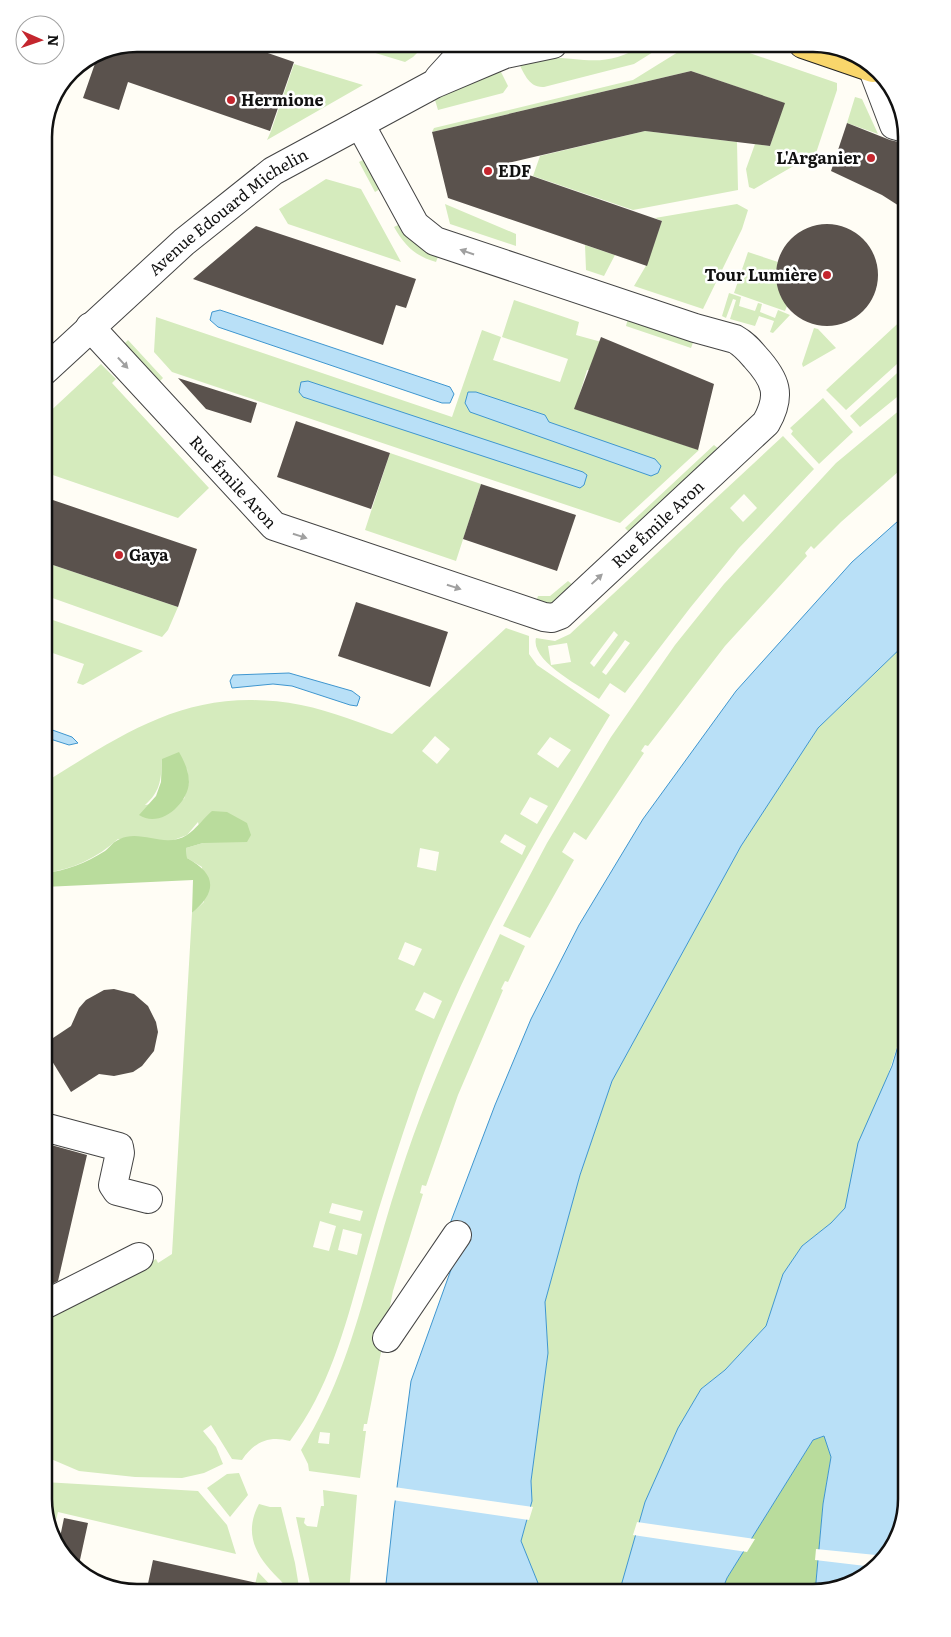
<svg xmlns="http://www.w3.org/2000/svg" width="951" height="1637" viewBox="0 0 951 1637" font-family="Literata,serif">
  <rect width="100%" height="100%" fill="#fffdf5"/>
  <path fill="#d5ebbd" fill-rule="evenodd" d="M 346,44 L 426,44 L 413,57 L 405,62 Z
    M 645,44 L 666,44 L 634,64 L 544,87 C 528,88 524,72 517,60 C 528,59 538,57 548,57 C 589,59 607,68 645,44 Z
    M 691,44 L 723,44 L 837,83 L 837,90 L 816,153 L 754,189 L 749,187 L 746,169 L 755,144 L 770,146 L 784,103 L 691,71 L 432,132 L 434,128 L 633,80 Z
    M 294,64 L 363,85 L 267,140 L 271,131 Z
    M 499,68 L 508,86 L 503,93 L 438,110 L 435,100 Z
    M 855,97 L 862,99 L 878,134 L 847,123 Z
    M 645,131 L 737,142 L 738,190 L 633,210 L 533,176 L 540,156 Z
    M 367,158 L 382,188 L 375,192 L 359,162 Z
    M 326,179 L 361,189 L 401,262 L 288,224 L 279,209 Z
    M 445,204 L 516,234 L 516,246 L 450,224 Z
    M 737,204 L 748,210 L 742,229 L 703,309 L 634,286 L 647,264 L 662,221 L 655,218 Z
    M 402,223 L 439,254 L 436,262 C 415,256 405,246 394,227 Z
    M 585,245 L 615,255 L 604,276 L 586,270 Z
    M 748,252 L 778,262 C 774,278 778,292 787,306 L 785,311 L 734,293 Z
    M 729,293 L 741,297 L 739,306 L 755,311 L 758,303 L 762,304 L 760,312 L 775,318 L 778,310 L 790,315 L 773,333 L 770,332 L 774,321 L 759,316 L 755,326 L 730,319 L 736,300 L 733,299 L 726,318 L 722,316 Z
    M 514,300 L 579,322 L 576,335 L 605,343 L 590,370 L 587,370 L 575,409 L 699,450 L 620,523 L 172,372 L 154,352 L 156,317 L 452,417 L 482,330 L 501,337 L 493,360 L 560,382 L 568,359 L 502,337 Z
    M 907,315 L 907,355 L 846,410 L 826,390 Z
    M 628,318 L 694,340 L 691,348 L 626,326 Z
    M 814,328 L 818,329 L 836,348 L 803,367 L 802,364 Z
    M 128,340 L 163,378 L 157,384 L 122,346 Z
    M 101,364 L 116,379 L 112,383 L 209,488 L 178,518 L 44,472 L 44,417 Z
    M 907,364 L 907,389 L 860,427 L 850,416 Z
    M 823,398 L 853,432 L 819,464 L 791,434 L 793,431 L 790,428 Z
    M 907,404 L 907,464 L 841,522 L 814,549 L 811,546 L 805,553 L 807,556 L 725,646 L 648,746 L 645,745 L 641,751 L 644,753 L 586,840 L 574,832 L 562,852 L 574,860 L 530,938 L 503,926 L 547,843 L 611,737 L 675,645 L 724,584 L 836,463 Z
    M 783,436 L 814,469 L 739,548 L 690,608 L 625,693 L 610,683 L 599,699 C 582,687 530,661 536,638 L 555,641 L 570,634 ZM 744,494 L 757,508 L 743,522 L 730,508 ZM 614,631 L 618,635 L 594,667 L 590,663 ZM 625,640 L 630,643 L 606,675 L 602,672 ZM 567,643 L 571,662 L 551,665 L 548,646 Z
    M 714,445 L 720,450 L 631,534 L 625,528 Z
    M 390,453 L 481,484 L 456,561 L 365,530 Z
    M 44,562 L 178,607 L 168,630 L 162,637 L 44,595 Z
    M 568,581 L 574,586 L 550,605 L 535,604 L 538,596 L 550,596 Z
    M 44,617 L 143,651 L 83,685 L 77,683 L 84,664 L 44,650 Z
    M 506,628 L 529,636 L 529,654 L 537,665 L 610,715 C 537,836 465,959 417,1092 C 399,1144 382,1196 367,1249 C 348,1315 333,1384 290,1441 C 269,1435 254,1442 242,1460 L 232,1459 L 211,1425 L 203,1431 L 216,1447 L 223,1464 L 204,1473 L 182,1478 L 135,1477 L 79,1471 L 44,1456 L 44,1318 L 105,1289 L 156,1259 L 158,1263 L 172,1254 L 192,913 L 204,902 L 202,867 L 187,858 L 186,848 L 203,843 L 198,822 L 187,835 L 171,841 L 118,839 C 97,858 72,870 44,873 L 44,783 C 131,729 193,685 301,705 C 332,711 362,724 392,734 ZM 435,736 L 450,749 L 437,764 L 422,751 ZM 550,737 L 571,750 L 558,768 L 537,754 ZM 162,759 L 187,769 L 189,782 L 184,799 L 145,805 C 161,791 161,779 162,759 ZM 530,797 L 548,806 L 537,824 L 520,814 ZM 505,834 L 526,846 L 522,855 L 500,842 ZM 420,848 L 439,852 L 436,871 L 417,867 ZM 405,942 L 422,949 L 414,966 L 398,959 ZM 424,992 L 442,1001 L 434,1019 L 415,1010 ZM 332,1203 L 363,1211 L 360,1221 L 329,1213 ZM 320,1221 L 336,1226 L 329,1251 L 313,1247 ZM 343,1229 L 362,1234 L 357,1255 L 338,1250 Z
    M 907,642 L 907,1016 L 845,1208 L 831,1223 L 802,1246 L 783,1274 L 766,1326 L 725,1370 L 701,1389 L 678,1428 L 645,1502 L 619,1593 L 542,1593 L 521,1541 L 532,1502 L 531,1481 L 548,1353 L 545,1302 L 580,1175 L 612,1081 L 741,846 L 818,728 Z
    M 500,934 L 525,946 L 508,982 L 505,981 L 501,989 L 503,990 L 458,1095 L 426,1186 L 422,1185 L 420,1193 L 423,1194 L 393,1291 L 367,1424 L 364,1424 L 363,1431 L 366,1431 L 360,1478 L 309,1471 L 308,1464 L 301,1450 C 354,1366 368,1271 399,1178 C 426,1093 463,1014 500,934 ZM 320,1432 L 330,1433 L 329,1444 L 318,1443 Z
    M 239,1473 L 248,1495 L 230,1517 L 207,1488 L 227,1474 Z
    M 44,1482 L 198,1491 L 227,1525 L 236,1554 L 58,1512 L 52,1536 L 44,1500 Z
    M 323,1490 L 357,1495 L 349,1593 L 312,1593 L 296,1517 L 305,1518 L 304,1523 L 307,1526 L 317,1527 L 321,1506 L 324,1506 Z
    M 259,1504 L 270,1507 L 281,1507 L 295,1563 L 300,1593 C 291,1593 284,1584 278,1578 C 256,1556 243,1534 259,1504 Z
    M 258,1572 L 278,1593 L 253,1593 Z"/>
  <path fill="#b9dc9c" d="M 179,752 C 184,761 189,771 189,782 C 188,804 160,829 139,815 L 156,796 L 161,782 L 162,759 Z
    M 212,811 L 227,812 L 247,823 L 251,835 L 247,842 L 203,843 L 186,848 L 187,858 C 216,874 218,891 192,913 L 193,880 L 44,887 L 44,873 C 66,871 86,863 105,851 C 110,847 114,841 120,839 C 141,829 165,849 187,835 C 196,829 204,818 212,811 Z
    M 825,1436 L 831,1457 L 823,1504 L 815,1593 L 721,1593 L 727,1578 L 813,1440 Z"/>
  <path fill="#b9e0f7" stroke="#3f96cf" d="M 220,310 L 450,387 L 454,394 L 450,403 L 442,403 L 218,327 L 210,320 L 212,312 Z
    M 308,381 L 583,472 L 587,475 L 584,485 L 580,488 L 303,397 L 299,392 L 301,382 Z
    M 468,392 L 476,392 L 545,415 L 549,422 L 655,459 L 661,466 L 658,473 L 651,476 L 470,412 L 465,403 Z
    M 907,513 L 907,642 L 818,728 L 741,846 L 612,1081 L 580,1175 L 545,1302 L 548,1353 L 531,1481 L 532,1501 L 521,1541 L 542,1593 L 385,1593 L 394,1510 L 411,1381 L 462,1239 L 448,1229 L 495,1105 L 531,1019 L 579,925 L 643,819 L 736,691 L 852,562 Z
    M 289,673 L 352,691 L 360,697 L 357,706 L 350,705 L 292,686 L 273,684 L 232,688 L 230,681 L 233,675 Z
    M 44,727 L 72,737 L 78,743 L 69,745 L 44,737 Z
    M 907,1016 L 907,1500 L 892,1552 L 855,1584 L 815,1593 L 823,1504 L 831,1457 L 824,1436 L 813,1440 L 727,1578 L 721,1593 L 619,1593 L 645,1502 L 678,1428 L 701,1389 L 725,1370 L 766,1326 L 783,1274 L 802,1246 L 831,1223 L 845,1208 L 858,1143 L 892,1066 Z"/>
  <path fill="#fffdf5" d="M 394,1487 L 533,1507 L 529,1520 L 392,1500 Z
    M 637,1522 L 755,1539 L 747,1552 L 633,1535 Z
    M 816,1549 L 886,1556 L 874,1567 L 815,1560 Z"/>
  <path fill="#5a524d" d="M 137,44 L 242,44 L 294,62 L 270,131 L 128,82 L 119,110 L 83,98 L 99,52 Z
    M 691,71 L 785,103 L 770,146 L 645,131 L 500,165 L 662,221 L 647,266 L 448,198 L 432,132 Z
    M 847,123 L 890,140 L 907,144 L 907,211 L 882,195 L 831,171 Z
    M776 275a51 51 0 1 1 102 0a51 51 0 1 1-102 0Z
    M 256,226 L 416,279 L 406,308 L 396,305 L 383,345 L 193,279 Z
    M 601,337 L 714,384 L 698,450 L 574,409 Z
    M 178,378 L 257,403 L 251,423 L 206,409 Z
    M 296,421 L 390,453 L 371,509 L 277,477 Z
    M 481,484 L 576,515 L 557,571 L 463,539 Z
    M 44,497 L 197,549 L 178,607 L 44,562 Z
    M 356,602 L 448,632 L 430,687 L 338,656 Z
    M 114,989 L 134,994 L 148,1006 L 156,1022 L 158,1032 L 154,1051 L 142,1066 L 133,1072 L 114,1076 L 99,1074 L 71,1092 L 44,1048 L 44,1044 L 71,1026 L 79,1008 L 86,1000 L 104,990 Z
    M 44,1143 L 87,1155 L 58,1281 L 44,1288 Z
    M 64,1518 L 88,1523 L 78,1569 L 58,1547 Z
    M 153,1560 L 262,1584 L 261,1593 L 146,1593 Z"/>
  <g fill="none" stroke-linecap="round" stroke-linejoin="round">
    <g stroke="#444" stroke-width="30">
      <g id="minor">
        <path d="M 872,67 L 894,125 L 905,128"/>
        <path d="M 439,78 L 470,44"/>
        <path id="s1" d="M 90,327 L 274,526 L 544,617 L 552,618 L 560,615 L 766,423 C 782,395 776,380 755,357 C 749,350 744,344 735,339 L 695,328 L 435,241 L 415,225 L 360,124"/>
        <path id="s2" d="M 44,371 L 184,242 L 273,171 L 434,84 L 505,54 L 553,44"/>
        <path d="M 44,1127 L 119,1147 L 120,1153 L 113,1185 L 117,1191 L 148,1199"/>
        <path d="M 44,1305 L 139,1257"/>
        <path d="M 387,1338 L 457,1235"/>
      </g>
    </g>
    <g stroke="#222" stroke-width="30">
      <path id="major" d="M 803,44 L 873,68"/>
    </g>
    <use href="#minor" stroke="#fff" stroke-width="28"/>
    <use href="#major" stroke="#f9d66b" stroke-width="28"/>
  </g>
  <defs><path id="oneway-solid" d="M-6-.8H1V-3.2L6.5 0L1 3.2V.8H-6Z" transform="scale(1.25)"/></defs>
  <g fill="#a0a0a0">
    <use href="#oneway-solid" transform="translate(467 252) rotate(-161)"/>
    <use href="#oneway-solid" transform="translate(123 363) rotate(47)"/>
    <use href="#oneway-solid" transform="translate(300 536) rotate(18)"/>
    <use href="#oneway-solid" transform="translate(597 579) rotate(-43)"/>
    <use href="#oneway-solid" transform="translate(454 587) rotate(18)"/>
  </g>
  <g fill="#c4262e" stroke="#fff" stroke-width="2">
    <circle cx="231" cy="100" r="5"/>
    <circle cx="871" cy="158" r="5"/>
    <circle cx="488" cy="171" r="5"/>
    <circle cx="827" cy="275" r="5"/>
    <circle cx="119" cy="555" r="5"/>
  </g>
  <g text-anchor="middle" stroke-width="5" stroke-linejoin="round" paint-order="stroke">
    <g font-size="16" font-weight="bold" fill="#111" stroke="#fff" text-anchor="start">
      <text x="241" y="106">Hermione</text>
      <text x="861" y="164" text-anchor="end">L'Arganier</text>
      <text x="498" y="177">EDF</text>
      <text x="817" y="281" text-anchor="end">Tour Lumière</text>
      <text x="129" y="561">Gaya</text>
    </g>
    <g font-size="16" fill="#111" stroke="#fff">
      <text dy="6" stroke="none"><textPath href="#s2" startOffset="244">Avenue Edouard Michelin</textPath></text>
      <text dy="6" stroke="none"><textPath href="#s1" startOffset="211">Rue Émile Aron</textPath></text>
      <text dy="6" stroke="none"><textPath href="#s1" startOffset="706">Rue Émile Aron</textPath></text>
    </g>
  </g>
  <path d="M0 0H951V1637H0ZM137 52H813A85 85 0 0 1 898 137V1499A85 85 0 0 1 813 1584H137A85 85 0 0 1 52 1499V137A85 85 0 0 1 137 52Z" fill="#fff" fill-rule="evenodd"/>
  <path fill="none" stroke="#111" stroke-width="2.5" d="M137 52H813A85 85 0 0 1 898 137V1499A85 85 0 0 1 813 1584H137A85 85 0 0 1 52 1499V137A85 85 0 0 1 137 52Z"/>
  <g transform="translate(40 40) rotate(92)"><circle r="24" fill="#ffffff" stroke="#a0a0a0"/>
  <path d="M0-4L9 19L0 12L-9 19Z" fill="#c4262e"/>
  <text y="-8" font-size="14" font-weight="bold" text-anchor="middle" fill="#111111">N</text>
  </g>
</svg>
